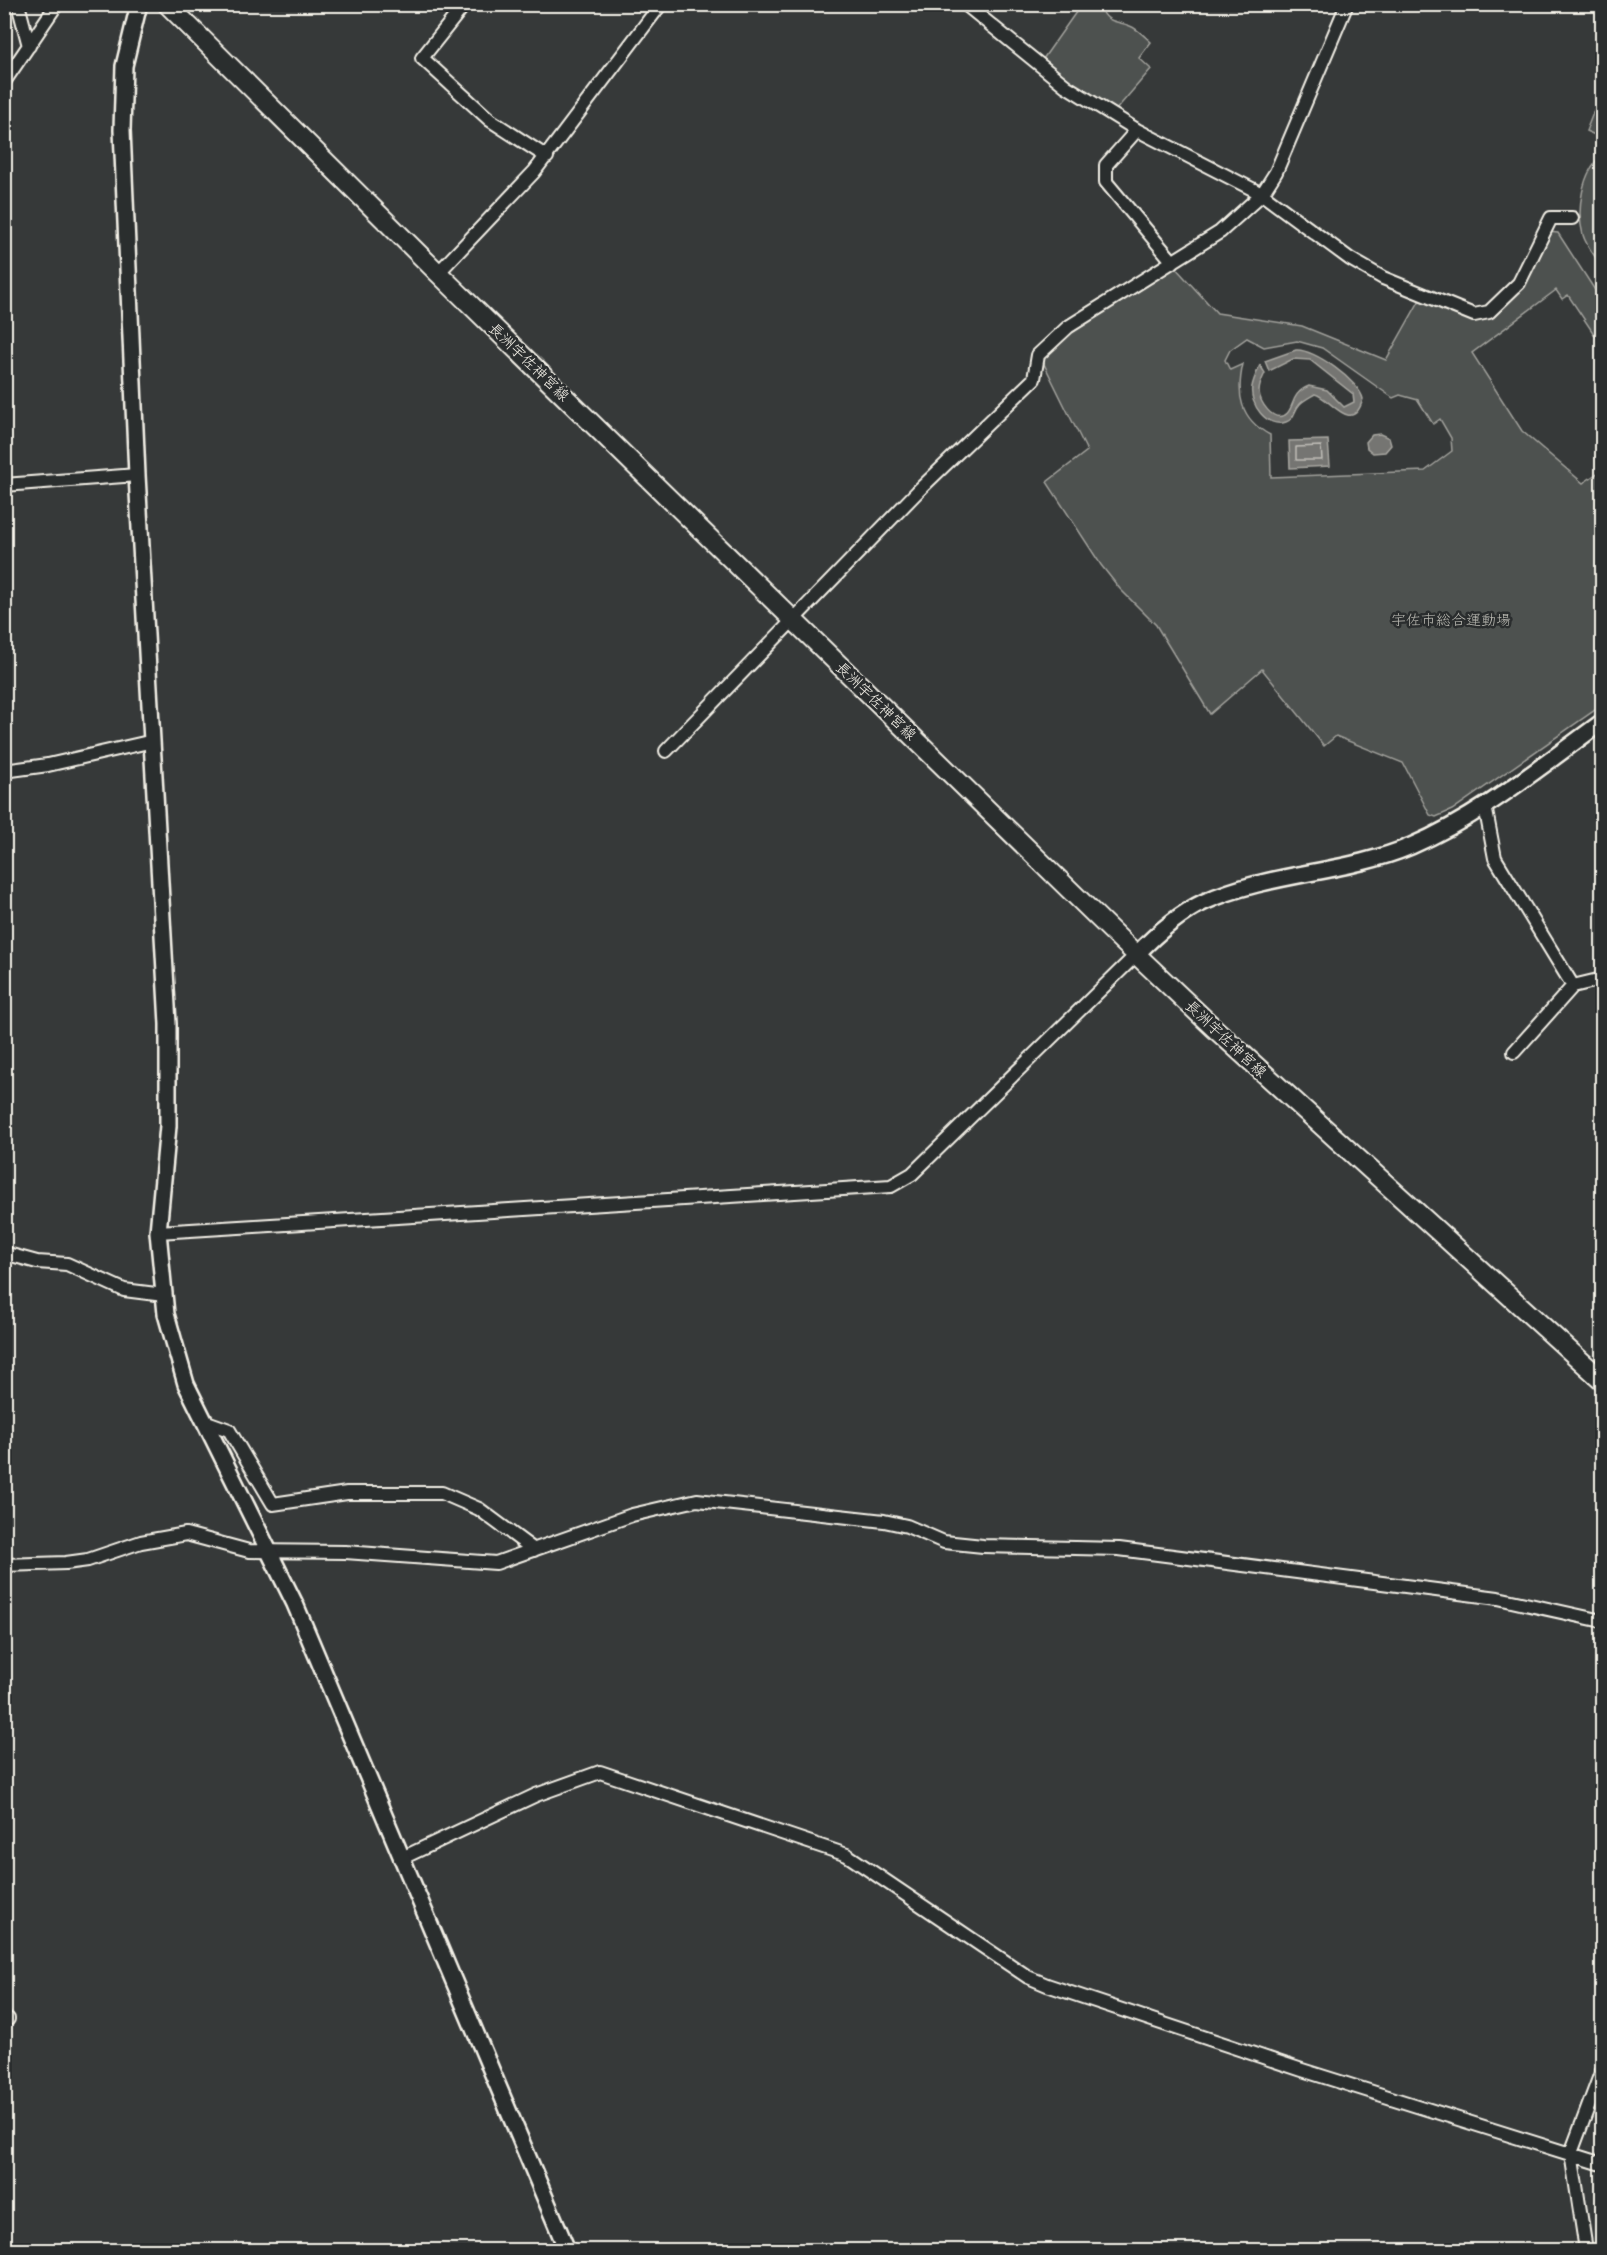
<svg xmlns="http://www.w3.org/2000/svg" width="1607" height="2255" viewBox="0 0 1607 2255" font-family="Delius,'Klee One',sans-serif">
  <rect width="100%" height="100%" fill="#363939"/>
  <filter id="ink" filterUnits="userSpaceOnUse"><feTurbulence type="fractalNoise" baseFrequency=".0167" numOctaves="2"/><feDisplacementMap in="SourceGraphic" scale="12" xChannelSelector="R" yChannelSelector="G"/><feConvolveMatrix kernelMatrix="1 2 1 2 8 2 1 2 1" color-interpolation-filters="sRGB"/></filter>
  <g filter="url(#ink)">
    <path fill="#4e514f" stroke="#a1a19c" stroke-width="1.5" fill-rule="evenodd" d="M 1081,5 L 1099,5 C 1107,24 1114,20 1130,26 C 1138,29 1145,37 1151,42 L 1139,58 L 1151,69 L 1115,111 L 1066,80 L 1043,59 Z
      M 1602,90 L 1602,138 L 1586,131 Z
      M 1602,155 L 1602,267 C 1596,257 1586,246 1583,235 C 1576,210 1582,172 1602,155 Z
      M 1548,232 L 1558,233 L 1602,301 L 1602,346 L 1568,295 L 1562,299 L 1556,290 L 1472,353 L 1522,431 L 1583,483 L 1602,470 L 1602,705 L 1452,810 L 1436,817 L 1430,815 L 1403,763 L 1336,736 L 1324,746 L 1262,669 L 1210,714 L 1156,625 L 1120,589 L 1101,565 L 1047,482 L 1087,451 L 1042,360 L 1059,337 L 1173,265 L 1217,313 L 1302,326 L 1386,360 L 1421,298 C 1444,309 1466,325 1492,314 ZM 1247,338 L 1264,347 L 1297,341 L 1322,348 L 1393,398 L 1400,395 L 1418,400 L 1433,424 L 1440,419 L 1451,438 L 1452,451 L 1425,471 L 1271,477 L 1270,435 C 1240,419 1236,395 1243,364 L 1230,370 L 1225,360 L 1230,350 Z"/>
    <path fill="#757572" stroke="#a8a7a1" stroke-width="1.5" d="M 1296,350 C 1313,348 1360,382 1363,399 C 1352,437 1330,397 1315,394 C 1310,397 1304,400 1300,404 C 1294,410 1295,419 1286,422 C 1267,429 1249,404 1252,387 C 1253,380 1257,372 1260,365 L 1265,373 C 1262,379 1259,385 1259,392 C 1260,402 1272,422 1285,415 C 1295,409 1289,394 1309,386 L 1327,390 L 1344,407 L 1354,402 L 1353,394 L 1310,360 L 1293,359 L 1269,371 L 1265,361 Z
      M 1380,434 L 1389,438 L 1391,445 L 1385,452 L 1373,453 L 1367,448 L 1366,442 L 1372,435 Z
      M 1328,440 L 1330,466 L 1290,468 L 1289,441 Z"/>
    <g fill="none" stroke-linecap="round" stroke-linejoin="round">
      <path stroke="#c1bfb9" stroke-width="1.5" d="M 1321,446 L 1322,460 L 1296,460 L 1296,447 Z"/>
      <g stroke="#f4f1e8" stroke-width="16">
        <path id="minor" d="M 18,4 L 29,46
          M 465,4 L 422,58 L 490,120 L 547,157
          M 965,4 L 1066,86 L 1137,130 L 1262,194 L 1350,259 L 1383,278 L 1474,315 L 1489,312 L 1519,283 L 1551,218 L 1572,218
          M 4,82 L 57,4
          M 1137,130 L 1106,165 L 1106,182 L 1173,262
          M 438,273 L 534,172 L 661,4
          M 4,485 L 137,475
          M 666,751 L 921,488 L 1034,379 L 1038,355 L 1068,327 L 1220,232 L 1262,194 L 1276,172 L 1347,4
          M 4,771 L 48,765 L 153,741
          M 1485,806 L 1495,858 L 1573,986
          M 1514,1052 L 1573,986 L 1602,979
          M 158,1232 L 891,1186 L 912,1174 L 1136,955
          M 4,1253 L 37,1262 L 67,1264 L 124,1290 L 164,1295
          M 204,1421 L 229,1430 L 273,1504 L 347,1493 L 442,1493 L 479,1509 L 534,1550
          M 4,1565 L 66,1563 L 88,1560 L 141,1542 L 186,1534 L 249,1551 L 345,1552 L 496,1563 L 632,1515 L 697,1500 L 884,1521 L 907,1526 L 944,1542 L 983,1546 L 1119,1549 L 1498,1598 L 1602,1621
          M 400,1859 L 536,1795 L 600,1772 L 847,1855 L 1028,1977 L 1047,1985 L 1302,2070 L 1602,2164
          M 4,2019 L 8,2019
          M 1586,2250 L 1571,2153 L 1602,2070"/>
      </g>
      <g stroke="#f4f1e8" stroke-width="20">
        <path id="tertiary" d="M 139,4 L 124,66 L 122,130 L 137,475 L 168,1024 L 168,1126 L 158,1232 L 166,1314 L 186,1384 L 295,1604 L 567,2250
          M 1136,955 C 1156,934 1178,914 1204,902 C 1270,872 1345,874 1411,846 C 1481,816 1541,766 1602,722"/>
      </g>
      <g stroke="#f4f1e8" stroke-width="22">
        <path id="secondary" d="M 167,4 L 438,273 L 1122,941 L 1214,1028 L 1602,1380"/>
      </g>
      <use href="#minor" stroke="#2a2d2e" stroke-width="12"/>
      <use href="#tertiary" stroke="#2a2d2e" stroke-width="15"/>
      <use href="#secondary" stroke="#2a2d2e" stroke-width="18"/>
    </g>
  </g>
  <g text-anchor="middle" stroke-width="5" stroke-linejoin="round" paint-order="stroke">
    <g font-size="15" fill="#f4f1e8" stroke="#2a2d2e">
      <text transform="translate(529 362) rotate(44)" y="5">長洲宇佐神宮線</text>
      <text transform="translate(876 701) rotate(44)" y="5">長洲宇佐神宮線</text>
      <text transform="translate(1226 1039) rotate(43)" y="5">長洲宇佐神宮線</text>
    </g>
    <g font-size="15" fill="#bab9b2" stroke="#2a2d2e">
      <text x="1451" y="625">宇佐市総合運動場</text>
    </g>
  </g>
  <rect width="1607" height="2255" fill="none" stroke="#2a2d2e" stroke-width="24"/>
  <rect x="12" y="12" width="1583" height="2231" fill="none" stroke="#f4f1e8" stroke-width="2" filter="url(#ink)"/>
</svg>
